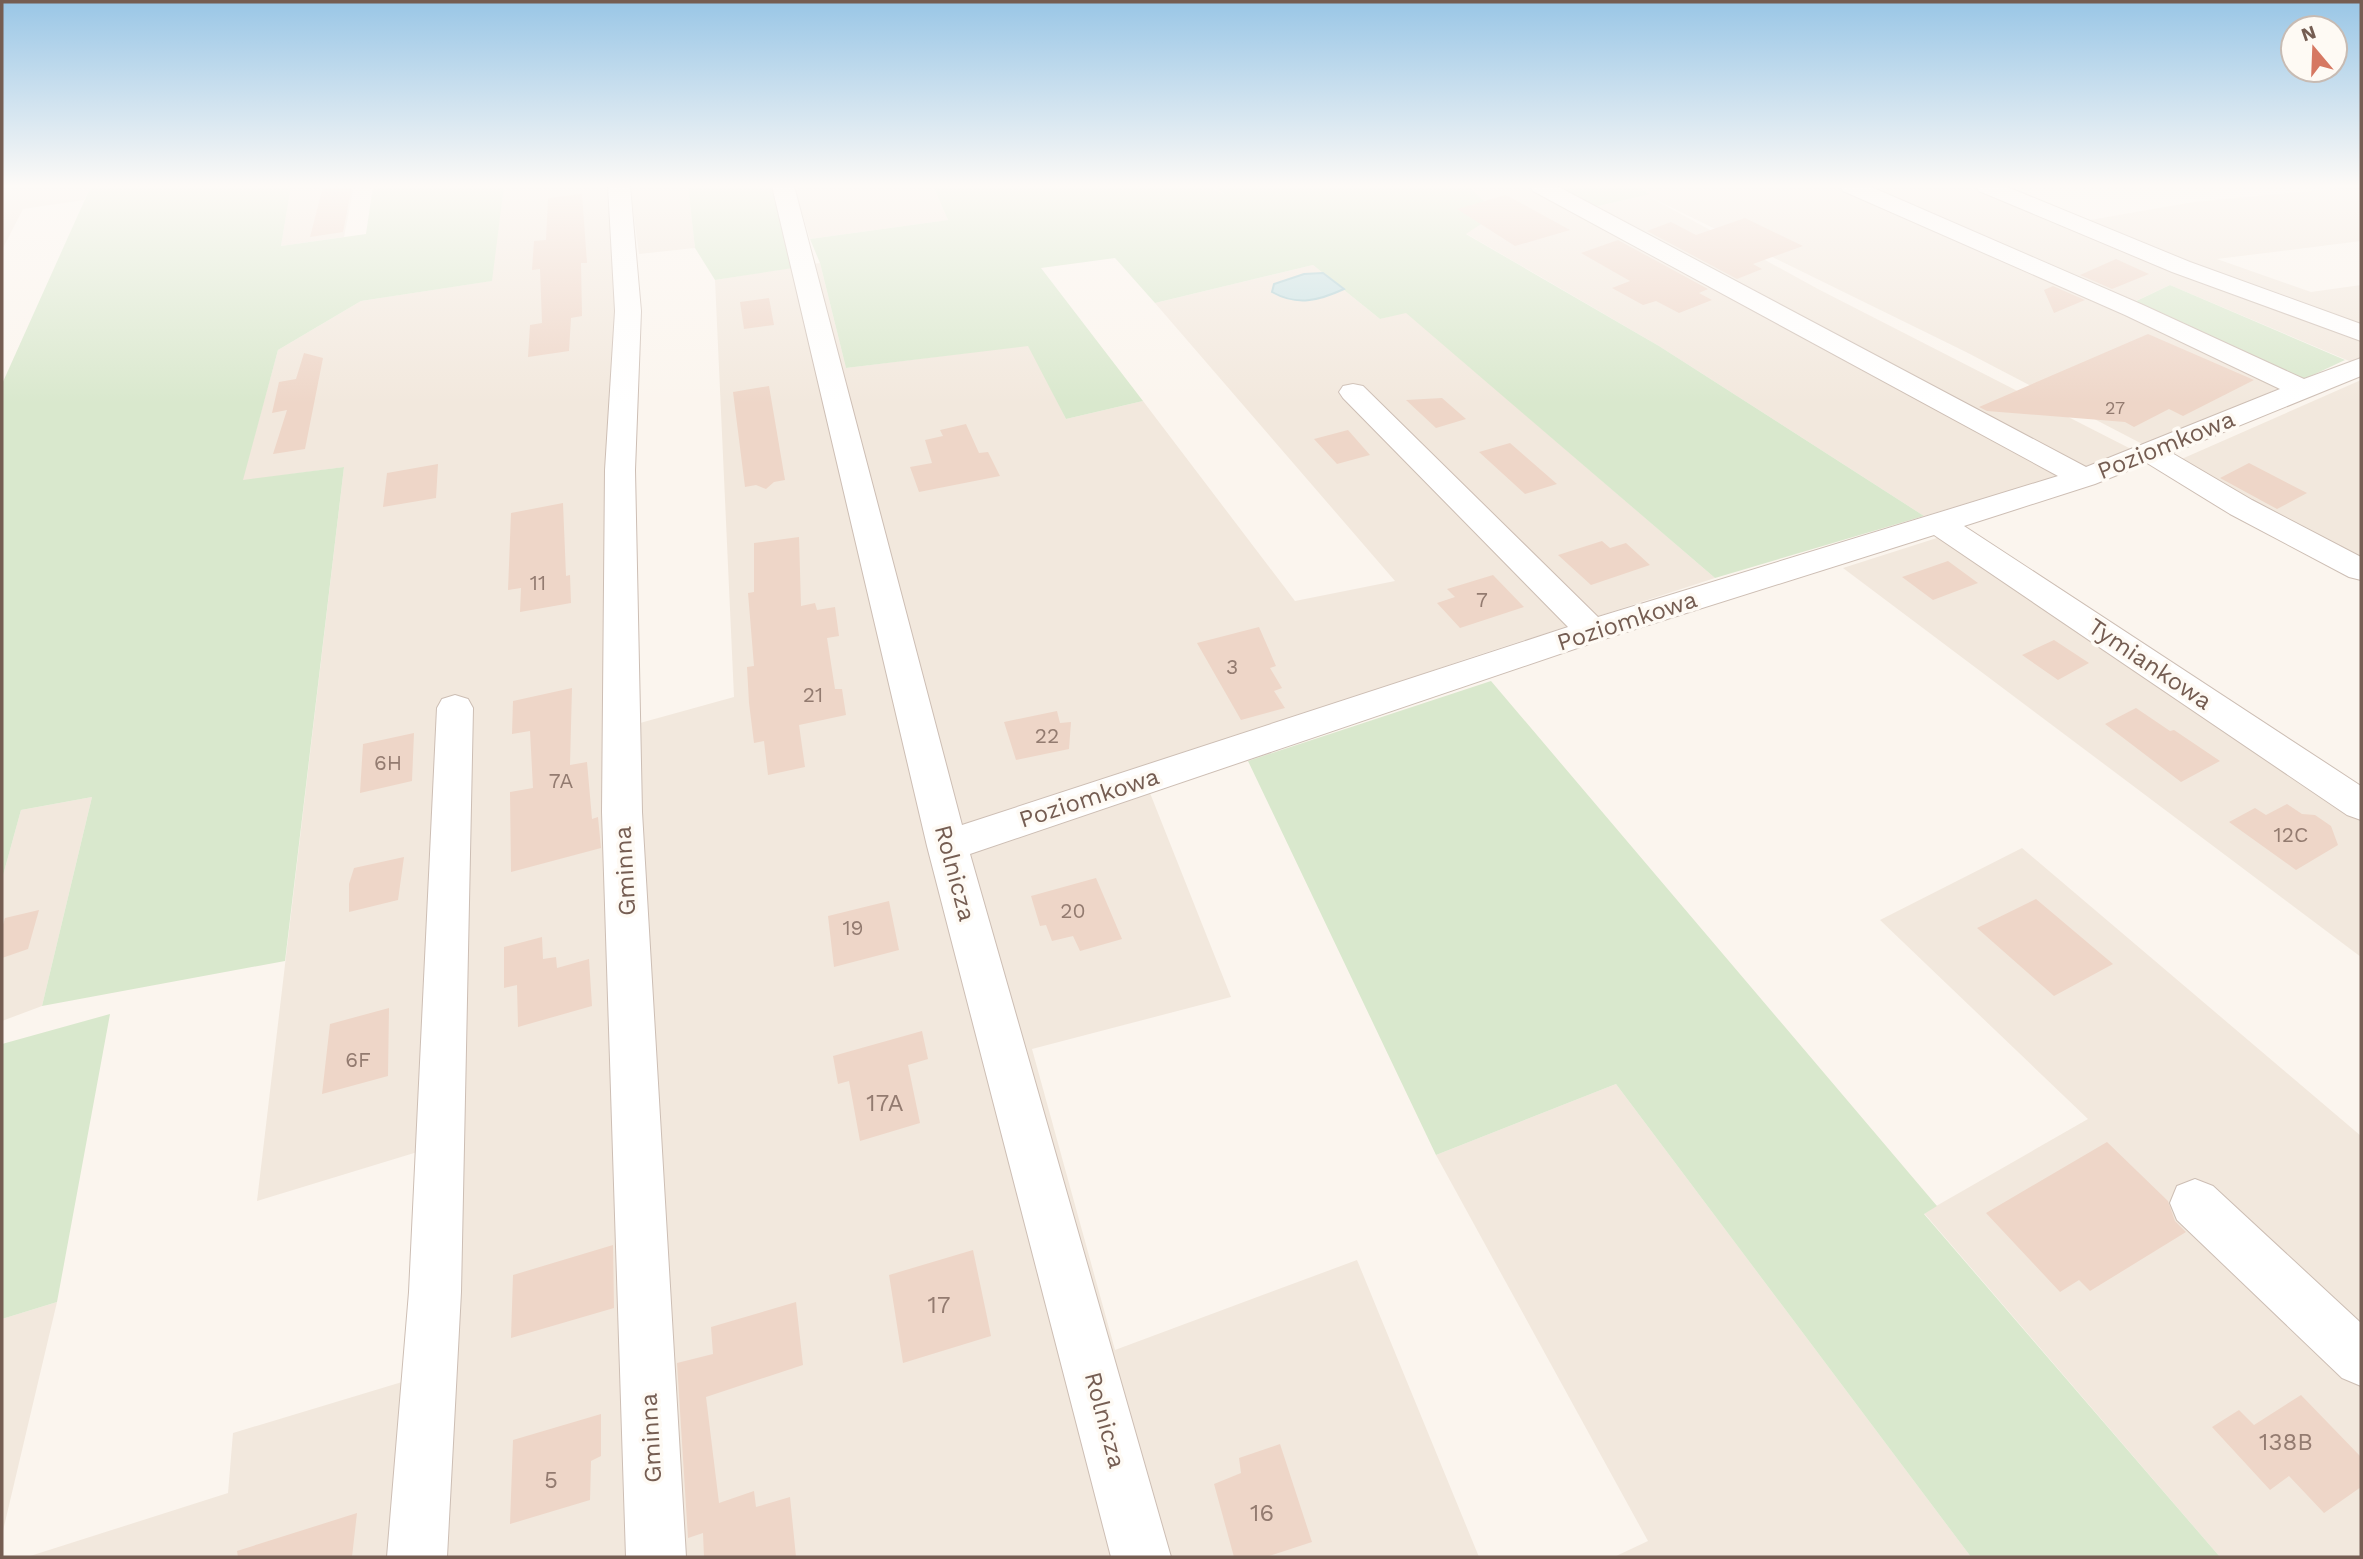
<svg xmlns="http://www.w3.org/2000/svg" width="2363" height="1559" viewBox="0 0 2363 1559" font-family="'Work Sans',sans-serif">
  <rect width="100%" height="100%" fill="#fbf5ee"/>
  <path fill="#f2e8dd" d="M 2,186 L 91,186 L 84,200 L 23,209 L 2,250 Z
    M 291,186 L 354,186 L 344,237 L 281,246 Z
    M 504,186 L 613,186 L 628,311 L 622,728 L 734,697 L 715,280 L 820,263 L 846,368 L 1029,345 L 1066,419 L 1143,401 L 1295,601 L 1395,581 L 1155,303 L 1313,265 L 1380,319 L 1406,312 L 1715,578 L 1463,660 L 1182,759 L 1148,788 L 1231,997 L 1032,1049 L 1115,1350 L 1357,1260 L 1479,1557 L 27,1557 L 228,1493 L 233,1433 L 412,1379 L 424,1150 L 257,1201 L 344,467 L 242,481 L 278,350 L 361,301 L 491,281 Z
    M 630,186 L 688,186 L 695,248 L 639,254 Z
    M 794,186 L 933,186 L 948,220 L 810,239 Z
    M 1469,186 L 1532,186 L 1579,211 L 1649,194 L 1634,186 L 1842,186 L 2284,386 L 2148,447 L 1966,352 L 1648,196 L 1818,289 L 2131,449 L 2057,477 L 1924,516 L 1659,346 L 1465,233 L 1495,214 Z
    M 1855,186 L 1999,186 L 2084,221 L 2194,202 L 2361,186 L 2361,241 L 2217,259 L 2311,292 L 2361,285 L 2361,366 L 2170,285 L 2123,307 Z
    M 2361,380 L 2361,575 L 2177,461 Z
    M 1965,529 L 2361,789 L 2361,957 L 1843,568 Z
    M 92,797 L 42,1006 L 2,1021 L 2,879 L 21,810 Z
    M 2022,848 L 2361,1136 L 2361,1557 L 2220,1557 L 1924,1213 L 2088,1119 L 1880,920 Z
    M 1616,1084 L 1971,1557 L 1614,1557 L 1648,1541 L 1436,1155 Z
    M 57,1302 L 2,1535 L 2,1319 Z"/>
  <path fill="#d9e8cd" d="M 91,186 L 291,186 L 281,246 L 366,234 L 373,186 L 504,186 L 492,281 L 361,301 L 278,350 L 243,480 L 344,467 L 285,961 L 42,1006 L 92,797 L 21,810 L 2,879 L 2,384 Z
    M 688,186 L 772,186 L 793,268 L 715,280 L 695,248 Z
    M 933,186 L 1206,186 L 1227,195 L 1210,186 L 1469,186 L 1496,214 L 1466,234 L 1659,346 L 1924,516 L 1715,578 L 1406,313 L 1380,319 L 1313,265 L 1155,303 L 1115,258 L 1041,268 L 1143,401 L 1066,419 L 1028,346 L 846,368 L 820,263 L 810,239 L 948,220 Z
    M 1548,186 L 1634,186 L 1650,194 L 1590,208 Z
    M 2170,285 L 2345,360 L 2298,382 L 2130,304 Z
    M 1491,681 L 1937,1206 L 1924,1214 L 2220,1557 L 1971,1557 L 1616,1084 L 1436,1155 L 1248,761 Z
    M 110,1014 L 57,1302 L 2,1319 L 2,1044 Z"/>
  <path fill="#c3e0e3" stroke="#abcfd4" stroke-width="2" d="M 1323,273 L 1344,289 C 1318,301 1297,306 1272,292 L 1274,284 L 1304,274 Z"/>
  <path fill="#eed6c8" d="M 352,186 L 343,232 L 310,237 L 323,187 Z
    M 582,194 L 587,263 L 581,263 L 582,316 L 571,318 L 569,351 L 528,357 L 530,325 L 542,323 L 540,269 L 532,270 L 534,241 L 546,240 L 548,198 Z
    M 1506,195 L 1570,230 L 1515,246 L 1457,209 Z
    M 1745,218 L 1803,246 L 1753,264 L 1762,269 L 1737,279 L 1647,231 L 1671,222 L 1696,235 Z
    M 1618,240 L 1708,289 L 1699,293 L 1712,300 L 1679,313 L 1656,301 L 1643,305 L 1612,288 L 1630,281 L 1581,253 Z
    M 2116,259 L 2149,274 L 2112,289 L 2080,275 Z
    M 2053,286 L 2085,300 L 2054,313 L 2044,290 Z
    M 769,298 L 774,325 L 744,329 L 740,302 Z
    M 2148,334 L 2254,380 L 2183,416 L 2169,409 L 2134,427 L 2125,422 L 1987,411 L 1979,407 Z
    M 304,353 L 323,358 L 305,449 L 273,454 L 287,410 L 272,413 L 279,382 L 296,379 Z
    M 769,386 L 785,480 L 774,482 L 766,489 L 756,485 L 745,487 L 733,392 Z
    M 1442,398 L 1466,419 L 1436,428 L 1406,400 Z
    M 966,424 L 979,453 L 988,452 L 1000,476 L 919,492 L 910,467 L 932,463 L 925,440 L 943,436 L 940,430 Z
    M 1348,430 L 1370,455 L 1337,464 L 1314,439 Z
    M 1510,443 L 1557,484 L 1525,494 L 1479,452 Z
    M 2249,463 L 2307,493 L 2277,509 L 2220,478 Z
    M 438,464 L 436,498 L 383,507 L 387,473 Z
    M 563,503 L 566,576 L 570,575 L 571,603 L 520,612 L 521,588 L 508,590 L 511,513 Z
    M 799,537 L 801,606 L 815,603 L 817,610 L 835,607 L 839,636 L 827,638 L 835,689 L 842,689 L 846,715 L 799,725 L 805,767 L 768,775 L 764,741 L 754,743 L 749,703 L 747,667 L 754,666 L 748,593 L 754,592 L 754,543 Z
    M 1602,541 L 1610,548 L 1626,543 L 1650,565 L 1591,585 L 1558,555 Z
    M 1948,561 L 1978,583 L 1933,600 L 1902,577 Z
    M 1493,575 L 1524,607 L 1460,628 L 1437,603 L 1455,597 L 1447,589 Z
    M 1259,627 L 1276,666 L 1270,668 L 1282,688 L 1274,691 L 1285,708 L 1241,720 L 1197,643 Z
    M 2054,640 L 2089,663 L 2058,680 L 2022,655 Z
    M 572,688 L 570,765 L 587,762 L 592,819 L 598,817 L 601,848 L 511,872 L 510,792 L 533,788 L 530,731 L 512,734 L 513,701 Z
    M 2136,708 L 2170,731 L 2174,730 L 2220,761 L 2181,782 L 2105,724 Z
    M 1057,711 L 1060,723 L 1071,722 L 1069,749 L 1016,760 L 1004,722 Z
    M 414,733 L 412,781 L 360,793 L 363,744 Z
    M 2287,804 L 2302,814 L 2315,815 L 2331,826 L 2338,845 L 2296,870 L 2229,822 L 2255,808 L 2266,815 Z
    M 404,857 L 398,900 L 349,912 L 349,884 L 354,868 Z
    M 1096,878 L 1122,939 L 1080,951 L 1073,936 L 1052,941 L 1046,925 L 1040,926 L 1031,896 Z
    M 2036,899 L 2113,964 L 2054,996 L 1977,928 Z
    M 889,901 L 899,950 L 834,967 L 828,916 Z
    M 39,910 L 28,949 L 2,958 L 2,928 L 5,918 Z
    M 542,937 L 543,959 L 556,957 L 557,968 L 589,959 L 592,1006 L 518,1027 L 517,985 L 504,988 L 504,947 Z
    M 389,1008 L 388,1076 L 322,1094 L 330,1024 Z
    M 922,1031 L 928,1059 L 908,1065 L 920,1123 L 860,1141 L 849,1081 L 838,1084 L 833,1056 Z
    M 2107,1142 L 2168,1201 L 2175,1221 L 2186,1232 L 2090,1291 L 2079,1280 L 2060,1292 L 1986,1213 Z
    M 613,1245 L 614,1308 L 511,1338 L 513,1275 Z
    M 973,1250 L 991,1336 L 903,1363 L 889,1275 Z
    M 796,1302 L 803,1365 L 706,1397 L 719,1503 L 754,1491 L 756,1507 L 790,1497 L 796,1557 L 704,1557 L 703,1533 L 688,1538 L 677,1363 L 713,1354 L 711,1327 Z
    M 2301,1395 L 2361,1457 L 2361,1487 L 2324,1513 L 2289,1476 L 2270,1490 L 2212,1427 L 2239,1410 L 2254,1425 Z
    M 601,1414 L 601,1456 L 591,1461 L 590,1500 L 510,1524 L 513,1440 Z
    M 1280,1444 L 1312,1542 L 1266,1557 L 1234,1557 L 1214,1484 L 1241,1473 L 1239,1458 Z
    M 357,1513 L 352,1557 L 238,1557 L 237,1551 Z"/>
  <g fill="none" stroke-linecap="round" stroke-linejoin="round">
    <g stroke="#cdbeb4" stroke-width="2">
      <path id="minor" d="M 608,186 L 630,186 L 641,311 L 635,470 L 642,812 L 686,1557 L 626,1557 L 602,812 L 605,470 L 615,311 Z
        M 772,186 L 794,186 L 962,825 L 1568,627 L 1343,398 L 1339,392 L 1343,386 L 1353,384 L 1363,386 L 1598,617 L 2058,476 L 1533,191 L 1530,186 L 1557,186 L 2086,467 L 2280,389 L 2125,315 L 1843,191 L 1840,186 L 1869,186 L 2143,305 L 2304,379 L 2361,358 L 2361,376 L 2172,453 L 2252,500 L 2361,557 L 2361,580 L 2349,577 L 2230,514 L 2147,463 L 2095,484 L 1964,526 L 2361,786 L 2361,820 L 2347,815 L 1934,535 L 1604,639 L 970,854 L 1171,1557 L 1111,1557 L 927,846 Z
        M 1976,186 L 2005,186 L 2190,262 L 2361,324 L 2361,341 L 2172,272 L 1979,191 Z
        M 455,695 L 468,699 L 473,708 L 461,1292 L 447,1557 L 387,1557 L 409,1292 L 437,708 L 442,699 Z
        M 2195,1179 L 2213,1186 L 2361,1323 L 2361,1386 L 2342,1378 L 2177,1220 L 2170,1203 L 2177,1186 Z"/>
    </g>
    <use href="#minor" fill="#fff" fill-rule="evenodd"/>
  </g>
  <linearGradient id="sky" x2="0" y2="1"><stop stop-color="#99c6e6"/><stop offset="0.46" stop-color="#fdfaf7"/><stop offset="1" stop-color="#fdfaf7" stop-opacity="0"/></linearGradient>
  <rect width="2363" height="404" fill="url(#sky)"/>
  <g text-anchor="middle" stroke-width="7" stroke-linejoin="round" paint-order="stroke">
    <g font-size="18" fill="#937b70">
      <text x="2115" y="414">27</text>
    </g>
    <g font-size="21" fill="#937b70">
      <text x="538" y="590">11</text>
      <text x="1482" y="607">7</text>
      <text x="1232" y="674">3</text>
      <text x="813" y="702">21</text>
      <text x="1047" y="743">22</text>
      <text x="388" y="770">6H</text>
      <text x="561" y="788">7A</text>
      <text x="2291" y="842">12C</text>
      <text x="1073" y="918">20</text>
      <text x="853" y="935">19</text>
      <text x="358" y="1067">6F</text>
    </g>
    <g font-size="24" fill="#755d52" stroke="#fefaf4">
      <text transform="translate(2166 445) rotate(-22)" y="8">Poziomkowa</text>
      <text transform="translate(1627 621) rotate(-18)" y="8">Poziomkowa</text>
      <text transform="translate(2150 664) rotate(34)" y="8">Tymiankowa</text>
      <text transform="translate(1089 798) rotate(-18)" y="8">Poziomkowa</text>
      <text transform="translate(625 871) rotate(-93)" y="8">Gminna</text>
      <text transform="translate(955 873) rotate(75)" y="8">Rolnicza</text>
      <text transform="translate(1105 1420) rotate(75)" y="8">Rolnicza</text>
      <text transform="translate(651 1438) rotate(-93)" y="8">Gminna</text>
    </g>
    <g font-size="24" fill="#937b70">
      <text x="885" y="1111">17A</text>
      <text x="939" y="1313">17</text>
      <text x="2286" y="1450">138B</text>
      <text x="551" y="1488">5</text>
      <text x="1262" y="1521">16</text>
    </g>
  </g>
  <rect width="2363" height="1559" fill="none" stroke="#755d52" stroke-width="7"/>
  <g transform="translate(2314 49) rotate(341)"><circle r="33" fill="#fefaf4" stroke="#c7bbb3" stroke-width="2"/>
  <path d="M0-5L12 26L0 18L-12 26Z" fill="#d67862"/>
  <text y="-10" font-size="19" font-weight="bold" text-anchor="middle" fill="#755d52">N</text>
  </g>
</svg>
